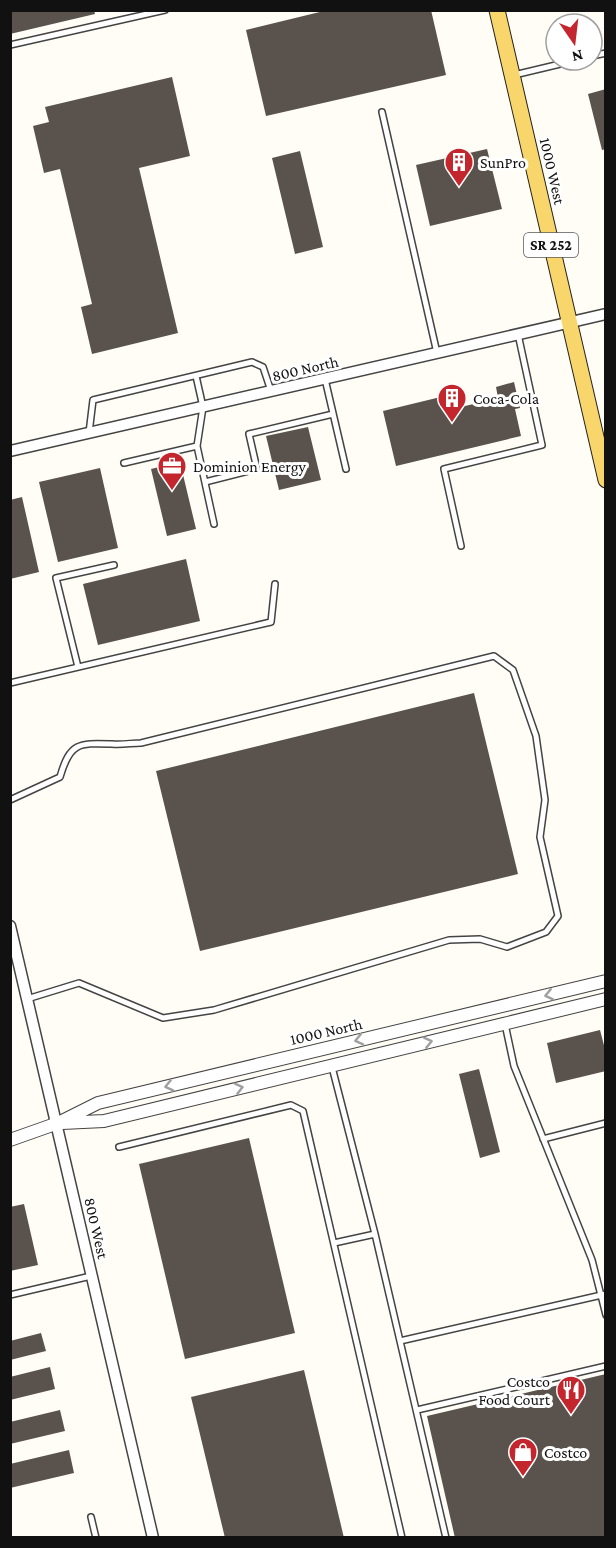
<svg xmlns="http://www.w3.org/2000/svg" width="616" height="1548" viewBox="0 0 616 1548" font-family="'Crimson Pro',serif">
  <rect width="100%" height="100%" fill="#fffdf5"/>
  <path fill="#5a524d" d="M 10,10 L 94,10 L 95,14 L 10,34 Z
    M 328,10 L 431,10 L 446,75 L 266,116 L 246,30 Z
    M 172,77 L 190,156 L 139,168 L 178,333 L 92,354 L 81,307 L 92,304 L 60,169 L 44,173 L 33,126 L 49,122 L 45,107 Z
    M 606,89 L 606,149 L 602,150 L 588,94 Z
    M 487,149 L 502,209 L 430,226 L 416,165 Z
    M 300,151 L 323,247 L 295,254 L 272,158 Z
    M 514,382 L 520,408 L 515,409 L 521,436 L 396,466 L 383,411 L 457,393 L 461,407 L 498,398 L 496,387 Z
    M 308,427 L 321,480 L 279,490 L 266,436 Z
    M 180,462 L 196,529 L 167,536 L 151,469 Z
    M 100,468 L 118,548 L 58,562 L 39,482 Z
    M 22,497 L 39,572 L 10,579 L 10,500 Z
    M 186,559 L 200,621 L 98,645 L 83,584 Z
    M 474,693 L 518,874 L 200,951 L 156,771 Z
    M 600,1030 L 606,1053 L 606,1071 L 556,1083 L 547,1043 Z
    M 479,1069 L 500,1152 L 480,1158 L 459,1074 Z
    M 249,1138 L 295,1333 L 185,1359 L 139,1164 Z
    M 24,1204 L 38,1265 L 10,1271 L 10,1207 Z
    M 41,1333 L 46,1351 L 10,1360 L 10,1341 Z
    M 50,1367 L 55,1389 L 10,1400 L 10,1377 Z
    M 304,1370 L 344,1538 L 225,1538 L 191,1397 Z
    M 606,1374 L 606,1538 L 455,1538 L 427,1416 Z
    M 60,1410 L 65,1431 L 10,1444 L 10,1422 Z
    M 69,1450 L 74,1473 L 10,1488 L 10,1464 Z"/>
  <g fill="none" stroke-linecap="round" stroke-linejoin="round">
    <g stroke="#444" stroke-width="8">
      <path id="service" d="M 10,45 L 165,10
        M 592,56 L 606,53
        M 514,75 L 577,60
        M 382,112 L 437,353
        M 196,376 L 203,407 L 197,446 L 214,524
        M 325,379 L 346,469
        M 89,433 L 93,400 L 252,362 L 263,367 L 271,391
        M 124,463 L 197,446
        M 205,482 L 257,469 L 249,434 L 333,414
        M 461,546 L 444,469 L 542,445 L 518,334
        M 78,667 L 56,578 L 114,565
        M 10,683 L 271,622 L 275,584
        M 10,800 L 60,777 C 70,742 79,743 112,744 C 122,745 132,743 141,743 L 494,656 L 513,670 L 536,736 L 545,800 L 540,837 L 558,916 L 546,932 L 507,947 L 480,939 L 449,940 L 214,1010 L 163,1018 L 79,983 L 27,999
        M 505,1024 L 514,1066 L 592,1260 L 606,1315
        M 332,1067 L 375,1234 L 446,1538
        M 543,1139 L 606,1123
        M 119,1147 L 291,1105 L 303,1111 L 402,1538
        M 334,1243 L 375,1234
        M 10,1295 L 91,1276
        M 400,1341 L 606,1294
        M 417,1410 L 606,1366
        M 91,1517 L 96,1538"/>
    </g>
    <g stroke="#444" stroke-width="13">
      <path id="minor" d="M 10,451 L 606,314
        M 10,926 L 153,1538"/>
    </g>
    <g stroke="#444" stroke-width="14">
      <path id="tertiary" d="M 62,1123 L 104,1121 L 606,999
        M 10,1140 L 58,1123 L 98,1103 L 606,981"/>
    </g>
    <g stroke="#222" stroke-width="17">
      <path id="primary" d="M 497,10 L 606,480"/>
    </g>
    <use href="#service" stroke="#fff" stroke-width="5"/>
    <use href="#minor" stroke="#fff" stroke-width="10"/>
    <use href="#tertiary" stroke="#fff" stroke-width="12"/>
    <use href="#primary" stroke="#f9d66b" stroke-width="15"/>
  </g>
  <defs><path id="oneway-chevron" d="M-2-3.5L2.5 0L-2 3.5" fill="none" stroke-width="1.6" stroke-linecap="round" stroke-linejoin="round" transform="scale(1.5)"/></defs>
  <g stroke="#a0a0a0">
    <use href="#oneway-chevron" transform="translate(549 995) rotate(167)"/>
    <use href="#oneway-chevron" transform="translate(359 1040) rotate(167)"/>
    <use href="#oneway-chevron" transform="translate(428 1042) rotate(-13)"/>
    <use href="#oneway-chevron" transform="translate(169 1086) rotate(167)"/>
    <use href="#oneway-chevron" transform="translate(239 1088) rotate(-14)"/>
  </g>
  <defs>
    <g id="building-pin" transform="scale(1.5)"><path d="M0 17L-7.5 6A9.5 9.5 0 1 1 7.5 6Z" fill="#c4262e" stroke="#fff"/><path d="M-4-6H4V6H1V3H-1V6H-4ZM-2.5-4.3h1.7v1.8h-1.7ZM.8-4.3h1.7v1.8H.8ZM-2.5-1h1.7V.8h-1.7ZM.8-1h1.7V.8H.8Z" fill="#fff"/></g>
    <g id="office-pin" transform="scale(1.5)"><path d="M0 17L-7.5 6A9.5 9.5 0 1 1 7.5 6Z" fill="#c4262e" stroke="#fff"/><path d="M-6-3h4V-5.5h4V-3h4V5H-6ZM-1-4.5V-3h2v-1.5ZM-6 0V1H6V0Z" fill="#fff"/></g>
    <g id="restaurant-pin" transform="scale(1.5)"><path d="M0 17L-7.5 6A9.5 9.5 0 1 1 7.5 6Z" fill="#c4262e" stroke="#fff"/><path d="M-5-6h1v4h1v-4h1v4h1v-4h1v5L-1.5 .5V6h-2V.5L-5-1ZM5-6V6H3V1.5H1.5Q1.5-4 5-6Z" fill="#fff"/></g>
    <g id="shop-pin" transform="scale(1.5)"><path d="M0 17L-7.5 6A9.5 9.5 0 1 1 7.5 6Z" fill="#c4262e" stroke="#fff"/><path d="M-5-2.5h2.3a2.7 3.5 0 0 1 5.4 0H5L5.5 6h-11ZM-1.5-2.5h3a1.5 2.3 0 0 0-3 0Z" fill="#fff"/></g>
  </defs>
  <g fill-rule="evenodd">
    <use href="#building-pin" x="459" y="162"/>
    <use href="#building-pin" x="452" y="398"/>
    <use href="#office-pin" x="172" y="466"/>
    <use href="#restaurant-pin" x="571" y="1390"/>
    <use href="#shop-pin" x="523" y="1452"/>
  </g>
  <g text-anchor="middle" stroke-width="6" stroke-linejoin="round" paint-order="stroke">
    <rect fill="#fff" stroke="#585858" stroke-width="1.5" x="524" y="233" width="54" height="24" rx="4.5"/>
    <g font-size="15" font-weight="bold" fill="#111">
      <text x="551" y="250">SR 252</text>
    </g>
    <g font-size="16" fill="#111" stroke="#fff" text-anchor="start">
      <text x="480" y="168">SunPro</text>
      <text x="473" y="404">Coca-Cola</text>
      <text x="193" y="472">Dominion Energy</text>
      <text x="550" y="1387" text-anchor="end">Costco<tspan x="550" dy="18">Food Court</tspan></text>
      <text x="544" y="1458">Costco</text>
    </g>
    <g font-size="16" fill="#111" stroke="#fff">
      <text transform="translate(553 171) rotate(77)" y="6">1000 West</text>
      <text transform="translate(305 368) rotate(-13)" y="6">800 North</text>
      <text transform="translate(326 1031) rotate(-13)" y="6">1000 North</text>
      <text transform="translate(97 1228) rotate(77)" y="6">800 West</text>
    </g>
  </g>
  <rect width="616" height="1548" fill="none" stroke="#111111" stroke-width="24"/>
  <g transform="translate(574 42) rotate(166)"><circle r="28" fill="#ffffff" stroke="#a0a0a0" stroke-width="1.5"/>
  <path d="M0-4.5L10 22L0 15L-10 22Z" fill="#c4262e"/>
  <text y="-9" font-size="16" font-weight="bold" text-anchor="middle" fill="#111111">N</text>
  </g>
</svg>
